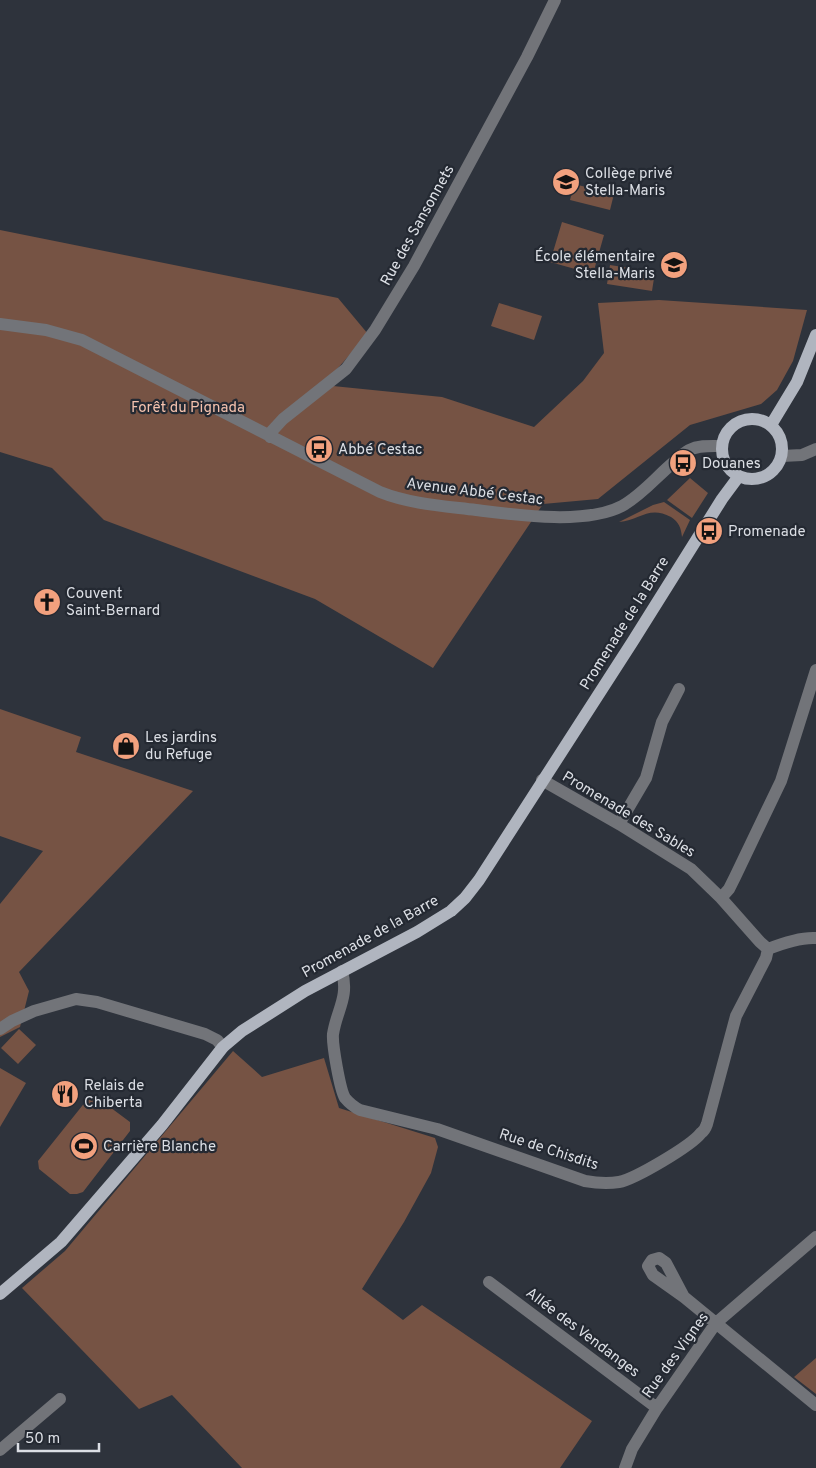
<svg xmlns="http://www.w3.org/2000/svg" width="816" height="1468" viewBox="0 0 816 1468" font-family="Overpass,sans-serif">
  <rect width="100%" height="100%" fill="#2e333c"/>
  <path fill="#765344" d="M 574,184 L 614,194 L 610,210 L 570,200 Z
    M 562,222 L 604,235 L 593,274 L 550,262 Z
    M 0,230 L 338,298 L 368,334 L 323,385 L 442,397 L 534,427 L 583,381 L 604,353 L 598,303 L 659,300 L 807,310 L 793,361 L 777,390 L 761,404 L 690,425 L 598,499 L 543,504 L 433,668 L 315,599 L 104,520 L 52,468 L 0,452 Z
    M 610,265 L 655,272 L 652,291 L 607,284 Z
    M 499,303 L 542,316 L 534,340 L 491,326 Z
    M 690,478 L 708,493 L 692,518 L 667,500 Z
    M 664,502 L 690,520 L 682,537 C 681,528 679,522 671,517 C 649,505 640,520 619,522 L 653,505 Z
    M 0,709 L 81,737 L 76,752 L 193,791 L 19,972 L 29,991 L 20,1027 L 0,1037 L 0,904 L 43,851 L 0,836 Z
    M 19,1029 L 36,1045 L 18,1064 L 1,1048 Z
    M 233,1051 L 262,1077 L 324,1058 L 339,1108 L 435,1138 L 438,1147 L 431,1173 L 404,1222 L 362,1289 L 403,1320 L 422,1305 L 592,1421 L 560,1468 L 242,1468 L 172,1395 L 139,1409 L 22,1288 L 65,1251 Z
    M 0,1068 L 26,1083 L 0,1127 Z
    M 91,1099 L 99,1099 L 130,1122 L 130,1131 L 83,1192 L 77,1194 L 70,1194 L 39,1169 L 38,1161 L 86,1101 Z
    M 816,1358 L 816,1394 L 794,1377 Z"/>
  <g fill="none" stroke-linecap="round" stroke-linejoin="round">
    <path stroke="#727479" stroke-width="12" d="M 0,324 L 46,330 L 82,340 L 380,492 C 410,504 444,506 476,510 C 516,515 586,525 622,506 C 642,495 657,476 674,462 C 679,458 683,453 689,450 C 699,445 711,446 722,446
      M 270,437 L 271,432 L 283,419 L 346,369 L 375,330 L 414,266 L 527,57 L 555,0
      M 782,456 L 802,455 L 816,449
      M 542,780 L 619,824 L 691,869 L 721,898 L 760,942 L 768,949 C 783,943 800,937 816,938
      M 619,824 L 646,778 L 662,722 L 679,689
      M 721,898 L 729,889 L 735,877 L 781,781 L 816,670
      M 342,971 C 349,998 337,1009 333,1034 C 332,1044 340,1090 345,1098 C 350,1104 354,1107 360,1110 L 437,1129 L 585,1181 C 596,1183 607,1184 619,1182 C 635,1179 691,1146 701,1133 C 704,1131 706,1127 707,1124 L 736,1016 L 766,958 L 768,949
      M 0,1029 L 12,1021 L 34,1011 L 76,999 L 97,1002 L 205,1034 L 217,1040 L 223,1047
      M 489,1282 L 657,1408
      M 684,1297 L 666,1263 L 659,1258 L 652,1260 L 648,1266 L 653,1275 L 684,1297 L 816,1405
      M 0,1450 L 60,1399
      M 625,1468 L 632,1449 L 657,1408 L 716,1323 L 816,1237"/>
    <path stroke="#b0b5bf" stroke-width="12" d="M722 449a30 30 0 1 1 60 0a30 30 0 1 1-60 0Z
      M 771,425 L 797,382 L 816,335
      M 0,1294 L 61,1242 L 162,1125 L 223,1047 L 242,1031 L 305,991 L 417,932 L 451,911 L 465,898 L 479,880 L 633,641 L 722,499 L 739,476"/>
  </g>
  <defs>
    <g id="school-disc" transform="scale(1.4375)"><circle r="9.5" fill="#f2a17e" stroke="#242932"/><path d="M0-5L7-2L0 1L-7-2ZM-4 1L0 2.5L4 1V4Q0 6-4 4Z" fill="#111"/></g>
    <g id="bus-disc" transform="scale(1.4375)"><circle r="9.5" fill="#f2a17e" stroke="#242932"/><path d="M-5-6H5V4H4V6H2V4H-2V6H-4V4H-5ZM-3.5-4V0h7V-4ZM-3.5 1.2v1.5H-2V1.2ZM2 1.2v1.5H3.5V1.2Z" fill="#111"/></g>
    <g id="church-disc" transform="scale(1.4375)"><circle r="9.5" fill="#f2a17e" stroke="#242932"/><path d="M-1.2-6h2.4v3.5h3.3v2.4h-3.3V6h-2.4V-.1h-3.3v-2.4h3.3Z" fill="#111"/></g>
    <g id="shop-disc" transform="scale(1.4375)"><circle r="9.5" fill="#f2a17e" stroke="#242932"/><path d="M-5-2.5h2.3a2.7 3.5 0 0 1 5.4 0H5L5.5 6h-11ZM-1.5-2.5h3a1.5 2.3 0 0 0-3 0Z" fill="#111"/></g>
    <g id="restaurant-disc" transform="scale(1.4375)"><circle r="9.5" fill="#f2a17e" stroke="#242932"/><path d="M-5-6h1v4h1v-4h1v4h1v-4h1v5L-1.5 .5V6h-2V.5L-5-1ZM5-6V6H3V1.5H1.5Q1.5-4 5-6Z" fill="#111"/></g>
    <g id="stadium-disc" transform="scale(1.4375)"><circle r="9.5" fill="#f2a17e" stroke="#242932"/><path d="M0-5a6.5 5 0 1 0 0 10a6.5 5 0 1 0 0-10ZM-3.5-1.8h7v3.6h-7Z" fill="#111"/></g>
  </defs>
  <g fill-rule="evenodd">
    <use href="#school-disc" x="566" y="182"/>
    <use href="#school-disc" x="674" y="265"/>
    <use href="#bus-disc" x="319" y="449"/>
    <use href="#bus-disc" x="683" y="463"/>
    <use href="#bus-disc" x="709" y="531"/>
    <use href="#church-disc" x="47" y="602"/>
    <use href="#shop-disc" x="126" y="746"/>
    <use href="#restaurant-disc" x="65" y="1094"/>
    <use href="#stadium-disc" x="84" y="1146"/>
  </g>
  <g text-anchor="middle" stroke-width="4.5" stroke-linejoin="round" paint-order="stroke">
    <g font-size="15" fill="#dcdfe5" stroke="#242932" text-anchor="start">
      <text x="585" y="178">Collège privé<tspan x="585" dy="17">Stella-Maris</tspan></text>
      <text x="655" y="261" text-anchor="end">École élémentaire<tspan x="655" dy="17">Stella-Maris</tspan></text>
      <text x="338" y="454">Abbé Cestac</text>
      <text x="702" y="468">Douanes</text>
      <text x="728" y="536">Promenade</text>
      <text x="66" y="598">Couvent<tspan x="66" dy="17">Saint-Bernard</tspan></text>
      <text x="145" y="742">Les jardins<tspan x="145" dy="17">du Refuge</tspan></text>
      <text x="84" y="1090">Relais de<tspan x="84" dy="17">Chiberta</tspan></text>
      <text x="103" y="1151">Carrière Blanche</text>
    </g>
    <g font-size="15" fill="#dcdfe5" stroke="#242932">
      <text transform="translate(417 225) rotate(-61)" y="5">Rue des Sansonnets</text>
      <text transform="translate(475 491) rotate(7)" y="5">Avenue Abbé Cestac</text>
      <text transform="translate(624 623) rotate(-58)" y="5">Promenade de la Barre</text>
      <text transform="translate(629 814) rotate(31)" y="5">Promenade des Sables</text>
      <text transform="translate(370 936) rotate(-29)" y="5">Promenade de la Barre</text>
      <text transform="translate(549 1149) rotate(18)" y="5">Rue de Chisdits</text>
      <text transform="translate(583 1332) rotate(37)" y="5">Allée des Vendanges</text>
      <text transform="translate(675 1355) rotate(-54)" y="5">Rue des Vignes</text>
    </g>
    <g font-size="15" fill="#f4c2ae" stroke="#242932">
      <text x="188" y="412">Forêt du Pignada</text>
    </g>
  </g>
  <path d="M18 1443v8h81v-8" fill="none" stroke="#dcdfe5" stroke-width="2.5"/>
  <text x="25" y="1443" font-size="15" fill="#dcdfe5" stroke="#242932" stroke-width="4" paint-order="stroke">50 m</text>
</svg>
